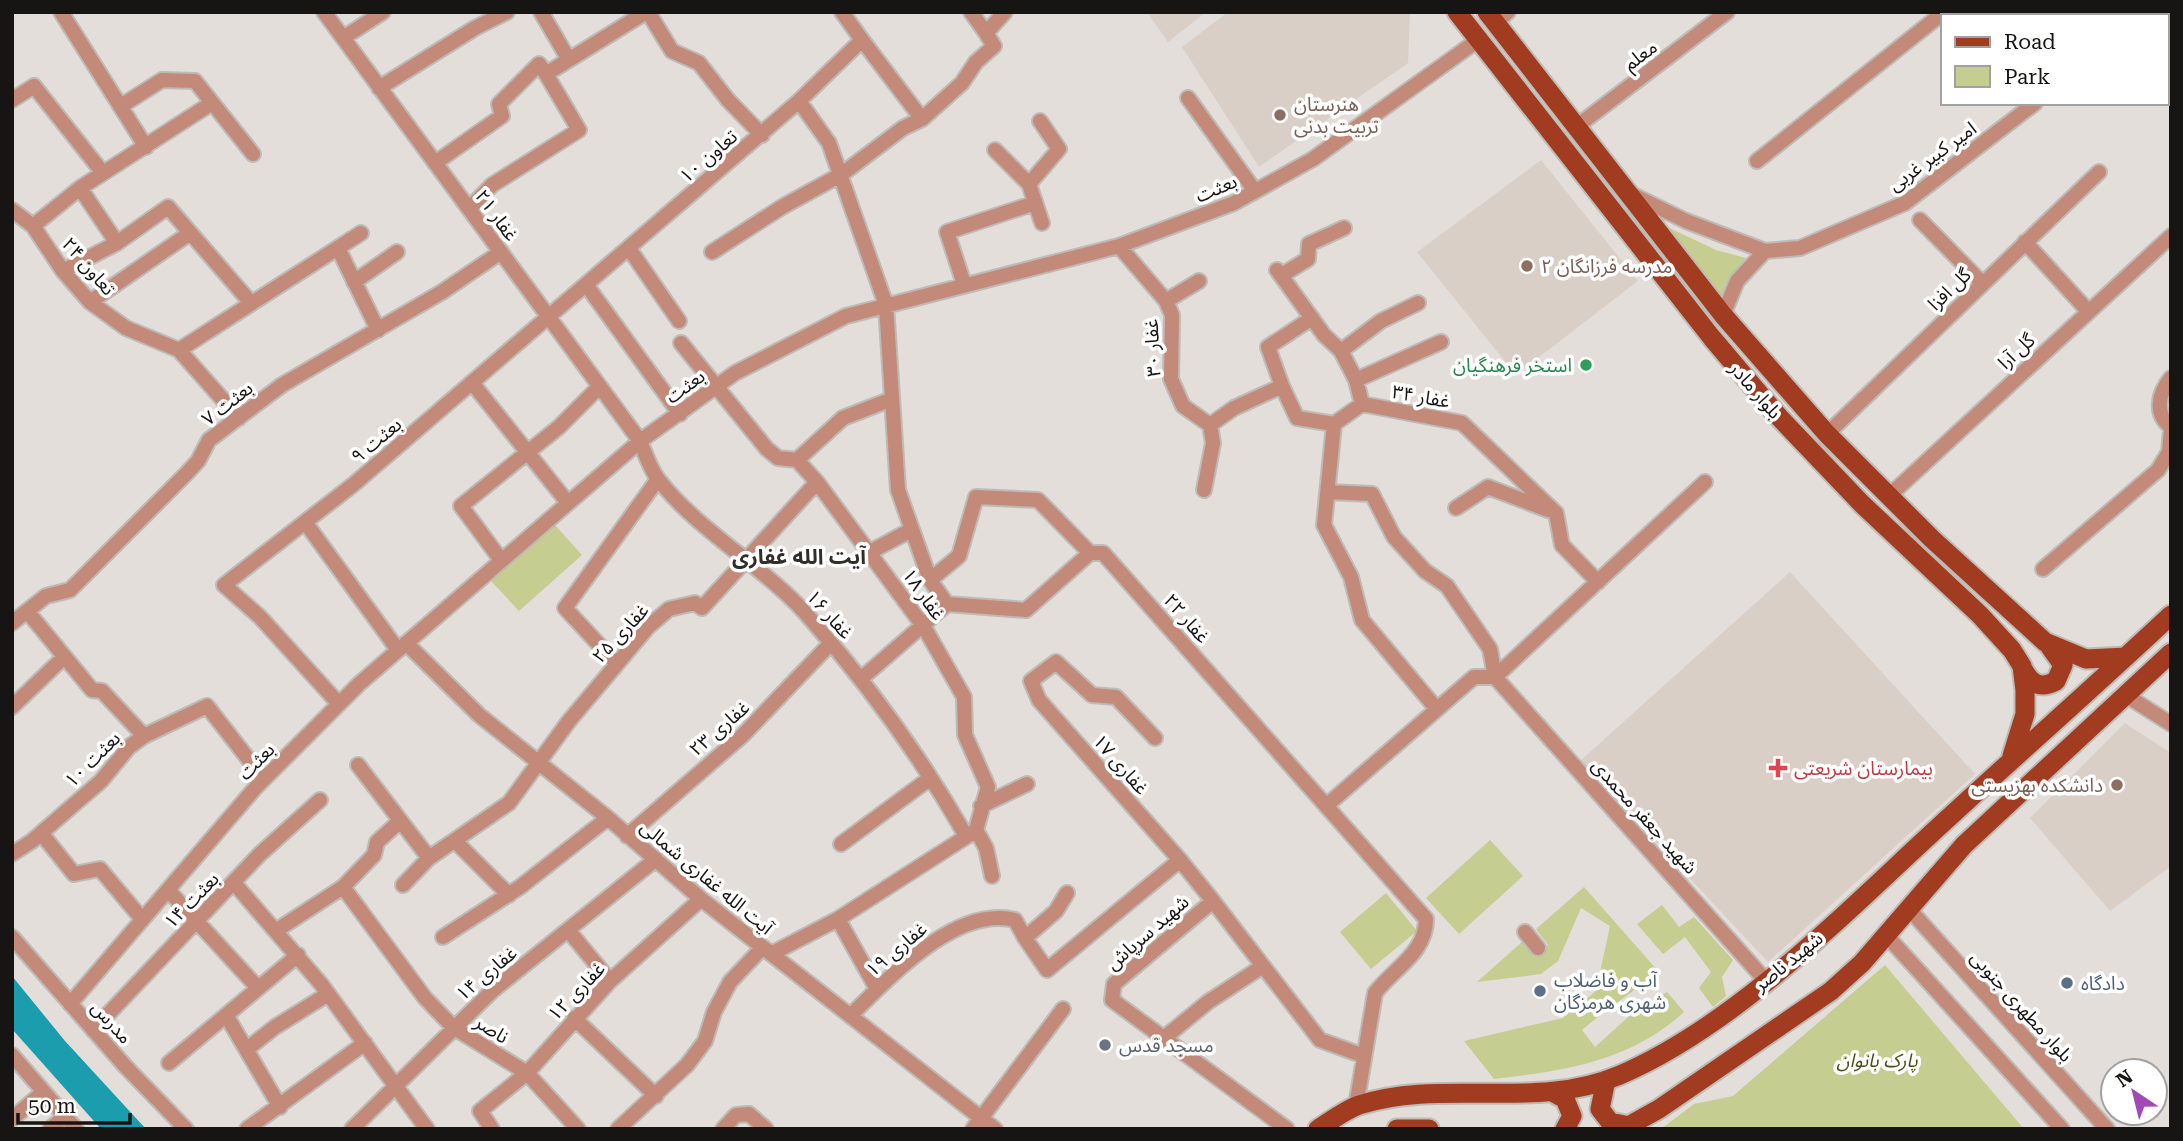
<svg xmlns="http://www.w3.org/2000/svg" width="2183" height="1141" viewBox="0 0 2183 1141" font-family="'Roboto Serif','Noto Sans Arabic',serif">
  <rect width="100%" height="100%" fill="#e3deda"/>
  <path fill="#dacfc6" d="M 1147,12 L 1206,12 L 1168,42 Z
    M 1228,12 L 1410,12 L 1408,63 L 1259,167 L 1182,47 Z
    M 1541,160 L 1638,281 L 1516,375 L 1417,252 Z
    M 1790,572 L 1975,774 L 1768,962 L 1580,761 Z
    M 2125,723 L 2171,753 L 2171,866 L 2110,911 L 2030,818 Z"/>
  <path fill="#c5cd90" d="M 1661,224 L 1716,250 L 1746,258 L 1726,285 L 1720,300 Z
    M 554,524 L 582,555 L 519,611 L 491,581 Z
    M 1490,840 L 1523,876 L 1459,934 L 1426,898 Z
    M 1584,887 L 1658,971 C 1633,993 1606,1009 1582,1030 L 1595,1047 L 1637,1009 L 1667,992 L 1684,1012 C 1631,1061 1564,1071 1494,1079 L 1464,1041 L 1563,1018 L 1596,991 L 1610,926 L 1581,908 L 1558,961 L 1541,974 L 1477,982 L 1523,941 L 1534,957 L 1548,945 L 1536,929 Z
    M 1386,893 L 1417,931 L 1371,969 L 1340,932 Z
    M 1662,905 L 1679,927 L 1694,917 L 1733,960 L 1722,977 L 1726,996 L 1713,1007 L 1699,988 L 1711,972 L 1685,937 L 1663,954 L 1637,924 Z
    M 1885,965 L 2024,1129 L 1661,1129 L 1694,1104 L 1733,1096 Z"/>
  <path fill="#1c9dae" d="M 12,976 L 65,1041 L 146,1129 L 101,1129 L 12,1029 Z"/>
  <g fill="none" stroke-linecap="round" stroke-linejoin="round">
    <g stroke="#bebab6" stroke-width="18">
      <path id="minor" d="M 61,12 L 146,147
        M 324,12 L 640,441 C 645,453 650,469 658,479 C 698,531 765,567 808,616 C 868,684 921,757 966,836
        M 541,12 L 569,60
        M 648,12 L 672,51 L 699,63 L 728,100 L 762,135
        M 971,12 L 986,33
        M 2149,16 L 2153,12
        M 1495,23 L 1508,12
        M 343,38 L 383,12
        M 862,40 L 922,119
        M 379,88 L 475,28 L 507,12
        M 1188,98 L 1255,191
        M 12,100 L 34,86 L 103,173
        M 799,101 L 829,143 L 886,305 L 898,490 L 930,580 L 947,604 L 1026,610 L 1090,553 L 1103,553 L 1426,919 C 1426,953 1394,968 1375,993 L 1356,1106
        M 121,106 L 162,80 L 195,81 L 253,154
        M 1576,127 L 1727,12
        M 995,150 L 1029,184 L 1042,223
        M 1757,161 L 1944,12
        M 435,163 L 502,116 L 499,104 L 539,64 L 546,74 L 646,12
        M 1029,184 L 1059,149 L 1040,121
        M 80,188 L 117,243
        M 1631,194 L 1686,221 L 1765,251 L 1800,248 L 1905,203 L 2035,103
        M 469,209 L 492,185 L 579,130 L 546,74
        M 12,210 L 33,226 L 63,271 L 90,302 L 126,328 L 179,350 L 239,418
        M 1920,220 L 1982,283
        M 33,226 L 80,188 L 212,103
        M 2025,242 L 2088,311
        M 1119,246 L 1166,301 L 1172,315 L 1171,379 L 1183,406 L 1210,425 L 1213,443 L 1204,490
        M 338,248 L 378,330
        M 630,250 L 679,321
        M 712,252 L 782,207 L 842,174 L 903,128 L 922,119 L 962,83 L 976,62 L 994,46 L 986,33 L 1005,12
        M 1277,270 L 1324,335 L 1341,351 L 1356,380 L 1362,404 L 1462,423 L 1556,513 L 1562,545 L 1598,582
        M 63,271 L 117,243 L 168,207 L 251,303
        M 1282,275 L 1308,259 L 1309,244 L 1344,228
        M 354,282 L 397,252
        M 964,284 L 947,232 L 1035,203
        M 587,286 L 680,414
        M 1166,301 L 1199,281
        M 90,302 L 190,233
        M 1723,315 L 1737,281 L 1765,251
        M 681,343 L 767,449 L 778,458 L 797,460 L 817,482 L 924,627 L 964,697 L 965,735 L 988,787 L 976,830 L 986,848 L 992,876
        M 179,350 L 361,233
        M 1341,351 L 1381,321 L 1418,303
        M 2171,378 C 2158,394 2154,414 2171,427
        M 1356,380 L 1441,342
        M 473,384 L 568,503
        M 1282,386 L 1268,347 L 1312,318
        M 1334,424 L 1362,404
        M 1210,425 L 1234,408 L 1282,386 L 1297,418 L 1334,424 L 1324,525 L 1351,577 L 1362,620 L 1435,707
        M 1827,434 L 2099,172
        M 797,460 L 843,418 L 892,399
        M 1328,492 L 1372,494 L 1394,537 L 1425,571 L 1447,586 L 1490,649 L 1495,677 L 1766,981
        M 1889,496 L 2171,236
        M 1456,508 L 1488,487 L 1548,510
        M 305,522 L 398,650
        M 870,552 L 911,530
        M 501,560 L 461,506 L 559,427 L 599,387
        M 2043,569 L 2158,470 L 2169,452 L 2171,430
        M 930,580 L 959,556 L 976,497 L 1038,500 L 1090,553
        M 27,611 L 92,690 L 102,691 L 144,736
        M 12,623 L 46,596 L 70,590 L 186,474 L 198,461 L 209,440 L 282,385 L 442,292 L 501,252
        M 406,643 L 479,715 L 608,818 L 701,899 L 995,1129
        M 616,663 L 565,608 L 658,479
        M 862,678 L 947,604
        M 2127,696 L 2171,724
        M 339,704 L 260,617 L 224,585 L 354,484 L 799,101 L 862,40 L 842,12
        M 12,707 L 63,658
        M 358,765 L 429,858
        M 981,806 L 1027,784
        M 1326,806 L 1474,677 L 1495,677 L 1705,482
        M 41,833 L 74,874 L 100,869 L 142,919
        M 627,836 L 743,735 L 830,644
        M 455,841 L 509,895
        M 841,844 L 929,779
        M 12,854 L 32,841 L 101,781 L 129,747 L 144,736 L 207,706 L 264,779
        M 1180,860 L 1213,901
        M 234,883 L 321,984 L 427,1129
        M 403,885 L 429,858 L 509,803 L 569,721 L 648,627 L 669,609 L 695,603 L 702,608 L 817,482
        M 343,887 L 425,998 L 453,1027 L 527,1073 L 578,1129
        M 168,890 L 258,988
        M 1909,909 L 2107,1129
        M 838,919 L 877,989
        M 277,930 L 343,887 L 374,855 L 377,842 L 399,822
        M 568,930 L 610,981
        M 1525,932 L 1538,948
        M 1886,935 L 2062,1129
        M 12,937 L 125,1066 L 186,1129
        M 443,937 L 520,887 L 608,818
        M 1025,938 L 1047,970 L 1180,860 L 1039,700 L 1031,681 L 1056,662 L 1092,695 L 1116,697 L 1155,738
        M 771,954 L 838,919 L 972,833
        M 70,1004 L 256,787 L 359,684 L 640,441 L 735,373 L 846,316 L 1119,246 L 1234,203 L 1313,159 L 1478,40
        M 226,1015 L 280,1107
        M 851,1015 C 890,977 956,905 1015,920 L 1025,938 L 1056,911 L 1067,893
        M 574,1018 L 656,1096
        M 93,1030 L 260,854 L 320,800
        M 1164,1038 L 1208,1002 L 1263,966
        M 247,1049 L 275,1027 L 328,994
        M 12,1055 L 76,1129
        M 169,1063 L 298,955
        M 12,1119 L 42,1093
        M 50,1129 L 64,1117
        M 247,1129 L 365,1043
        M 352,1129 L 492,991 L 656,859
        M 492,1129 L 480,1111 L 527,1073 L 610,981 L 701,899
        M 618,1129 L 687,1065 L 705,1041 L 714,1012 L 730,982 L 762,948
        M 723,1129 L 736,1115 L 749,1114 L 766,1129
        M 973,1129 L 1063,1009
        M 1287,1129 L 1112,1000 L 1114,984 L 1213,901 L 1320,1040 L 1364,1056"/>
    </g>
    <g stroke="#bebab6" stroke-width="23">
      <path id="major" d="M 1457,12 L 1712,338 L 1779,417 L 1862,504 L 1980,615 L 2012,650 L 2022,666 L 2025,690 L 2025,714 L 2012,756
        M 1487,12 L 1723,315 L 1827,434 L 1932,539 L 2045,642 L 2086,659 L 2126,657
        M 2022,667 C 2030,683 2039,690 2056,681 L 2063,665 L 2050,647
        M 1606,1080 L 1600,1109 L 1610,1122 L 1629,1126
        M 1552,1092 L 1565,1099 L 1572,1116 L 1565,1129
        M 1318,1129 C 1331,1121 1345,1110 1359,1105 C 1444,1078 1536,1111 1620,1075 C 1734,1026 1842,916 1932,833 C 2011,760 2092,689 2171,615
        M 1397,1129 L 1429,1129
        M 1623,1129 L 1659,1109 L 1831,991 L 1862,963 L 1964,845 L 2171,653"/>
    </g>
    <use href="#minor" stroke="#c38a7a" stroke-width="14"/>
    <use href="#major" stroke="#a13c21" stroke-width="19"/>
  </g>
  <g fill="#8d6e63" stroke="#fff" stroke-width="2.5">
    <circle cx="1280" cy="115" r="7"/>
    <circle cx="1527" cy="266" r="7"/>
    <circle cx="2117" cy="785" r="7"/>
  </g>
  <circle fill="#2e9e5b" stroke="#fff" stroke-width="2.5" cx="1586" cy="365" r="7"/>
  <path fill="#e0444e" stroke="#fff" stroke-width="2.5" d="M1774.5 757.5h7v7h7v7h-7v7h-7v-7h-7v-7h7z"/>
  <g fill="#5c6f8a" stroke="#fff" stroke-width="2.5">
    <circle cx="2067" cy="983" r="7"/>
    <circle cx="1540" cy="991" r="7"/>
  </g>
  <circle fill="#6b7280" stroke="#fff" stroke-width="2.5" cx="1105" cy="1045" r="7"/>
  <g text-anchor="middle" stroke-width="7" stroke-linejoin="round" paint-order="stroke">
    <g font-size="19" fill="#161513" stroke="#fff">
      <text transform="translate(1640 55) rotate(-37)" y="7">معلم</text>
      <text transform="translate(708 156) rotate(-41)" y="7">تعاون ۱۰</text>
      <text transform="translate(1932 156) rotate(-36)" y="7">امیر کبیر غربی</text>
      <text transform="translate(1216 188) rotate(-23)" y="7">بعثت</text>
      <text transform="translate(497 215) rotate(54)" y="7">غفار ۲۱</text>
      <text transform="translate(89 266) rotate(49)" y="7">تعاون ۲۴</text>
      <text transform="translate(1949 289) rotate(-44)" y="7">گل افزا</text>
      <text transform="translate(1152 348) rotate(-93)" y="7">غفار ۳۰</text>
      <text transform="translate(2016 351) rotate(-43)" y="7">گل آرا</text>
      <text transform="translate(685 386) rotate(-36)" y="7">بعثت</text>
      <text transform="translate(1756 390) rotate(49)" y="7">بلوار مادر</text>
      <text transform="translate(1421 396) rotate(10)" y="7">غفار ۳۴</text>
      <text transform="translate(227 403) rotate(-38)" y="7">بعثت ۷</text>
      <text transform="translate(376 440) rotate(-40)" y="7">بعثت ۹</text>
      <text transform="translate(924 594) rotate(55)" y="7">غفار ۱۸</text>
      <text transform="translate(830 614) rotate(48)" y="7">غفار ۱۶</text>
      <text transform="translate(1187 618) rotate(49)" y="7">غفار ۲۲</text>
      <text transform="translate(620 633) rotate(-47)" y="7">غفاری ۲۵</text>
      <text transform="translate(719 728) rotate(-41)" y="7">غفاری ۲۳</text>
      <text transform="translate(92 759) rotate(-45)" y="7">بعثت ۱۰</text>
      <text transform="translate(256 761) rotate(-46)" y="7">بعثت</text>
      <text transform="translate(1121 764) rotate(49)" y="7">غفاری ۱۷</text>
      <text transform="translate(1645 816) rotate(48)" y="7">شهید جعفر محمدی</text>
      <text transform="translate(707 877) rotate(40)" y="7">آیت الله غفاری شمالی</text>
      <text transform="translate(191 900) rotate(-46)" y="7">بعثت ۱۴</text>
      <text transform="translate(1147 932) rotate(-41)" y="7">شهید سرپاش</text>
      <text transform="translate(896 949) rotate(-40)" y="7">غفاری ۱۹</text>
      <text transform="translate(1788 961) rotate(-39)" y="7">شهید ناصر</text>
      <text transform="translate(486 973) rotate(-40)" y="7">غفاری ۱۴</text>
      <text transform="translate(576 991) rotate(-46)" y="7">غفاری ۱۲</text>
      <text transform="translate(2022 1006) rotate(48)" y="7">بلوار مطهری جنوبی</text>
      <text transform="translate(112 1022) rotate(48)" y="7">مدرس</text>
      <text transform="translate(492 1029) rotate(32)" y="7">ناصر</text>
    </g>
    <g font-size="19" fill="#785e54" stroke="#fff" text-anchor="start">
      <text x="1294" y="111">هنرستان<tspan x="1294" dy="22">تربیت بدنی</tspan></text>
      <text x="1541" y="273">مدرسه فرزانگان ۲</text>
      <text x="2103" y="792" text-anchor="end">دانشکده بهزیستی</text>
    </g>
    <g font-size="19" fill="#27864d" stroke="#fff" text-anchor="end">
      <text x="1572" y="372">استخر فرهنگیان</text>
    </g>
    <g font-size="19" fill="#be3a42" stroke="#fff" text-anchor="start">
      <text x="1794" y="775">بیمارستان شریعتی</text>
    </g>
    <g font-size="19" fill="#4e5e75" stroke="#fff" text-anchor="start">
      <text x="1554" y="987">آب و فاضلاب<tspan x="1554" dy="22">شهری هرمزگان</tspan></text>
      <text x="2081" y="990">دادگاه</text>
    </g>
    <g font-size="19" fill="#5b616d" stroke="#fff" text-anchor="start">
      <text x="1119" y="1052">مسجد قدس</text>
    </g>
    <g font-size="19" font-style="italic" fill="#4c5115" stroke="#fff">
      <text x="1877" y="1067">پارک بانوان</text>
    </g>
    <g font-size="21" font-weight="bold" fill="#312e2a" stroke="#fff">
      <text x="799" y="564">آیت الله غفاری</text>
    </g>
  </g>
  <rect width="2183" height="1141" fill="none" stroke="#161513" stroke-width="28"/>
  <rect x="1941" y="14" width="228" height="91" fill="#ffffff" stroke="#a2a1a1" stroke-width="2"/>
  <rect x="1955" y="37" width="35" height="10" fill="#a13c21" stroke="#a2a1a1" stroke-width="2"/>
  <text x="2004" y="49" font-size="21" fill="#161513">Road</text>
  <rect x="1955" y="66" width="35" height="21" fill="#c5cd90" stroke="#a2a1a1" stroke-width="2"/>
  <text x="2004" y="84" font-size="21" fill="#161513">Park</text>
  <g transform="translate(2134 1092) rotate(325)"><circle r="33" fill="#ffffff" stroke="#a2a1a1" stroke-width="2"/>
  <path d="M0-5L12 26L0 18L-12 26Z" fill="#a249b5"/>
  <text y="-10" font-size="19" font-weight="bold" text-anchor="middle" fill="#161513">N</text>
  </g>
  <path d="M18 1113v10h112v-10" fill="none" stroke="#161513" stroke-width="3.5"/>
  <text x="28" y="1113" font-size="21" fill="#161513" stroke="#ffffff" stroke-width="5" paint-order="stroke">50 m</text>
</svg>
